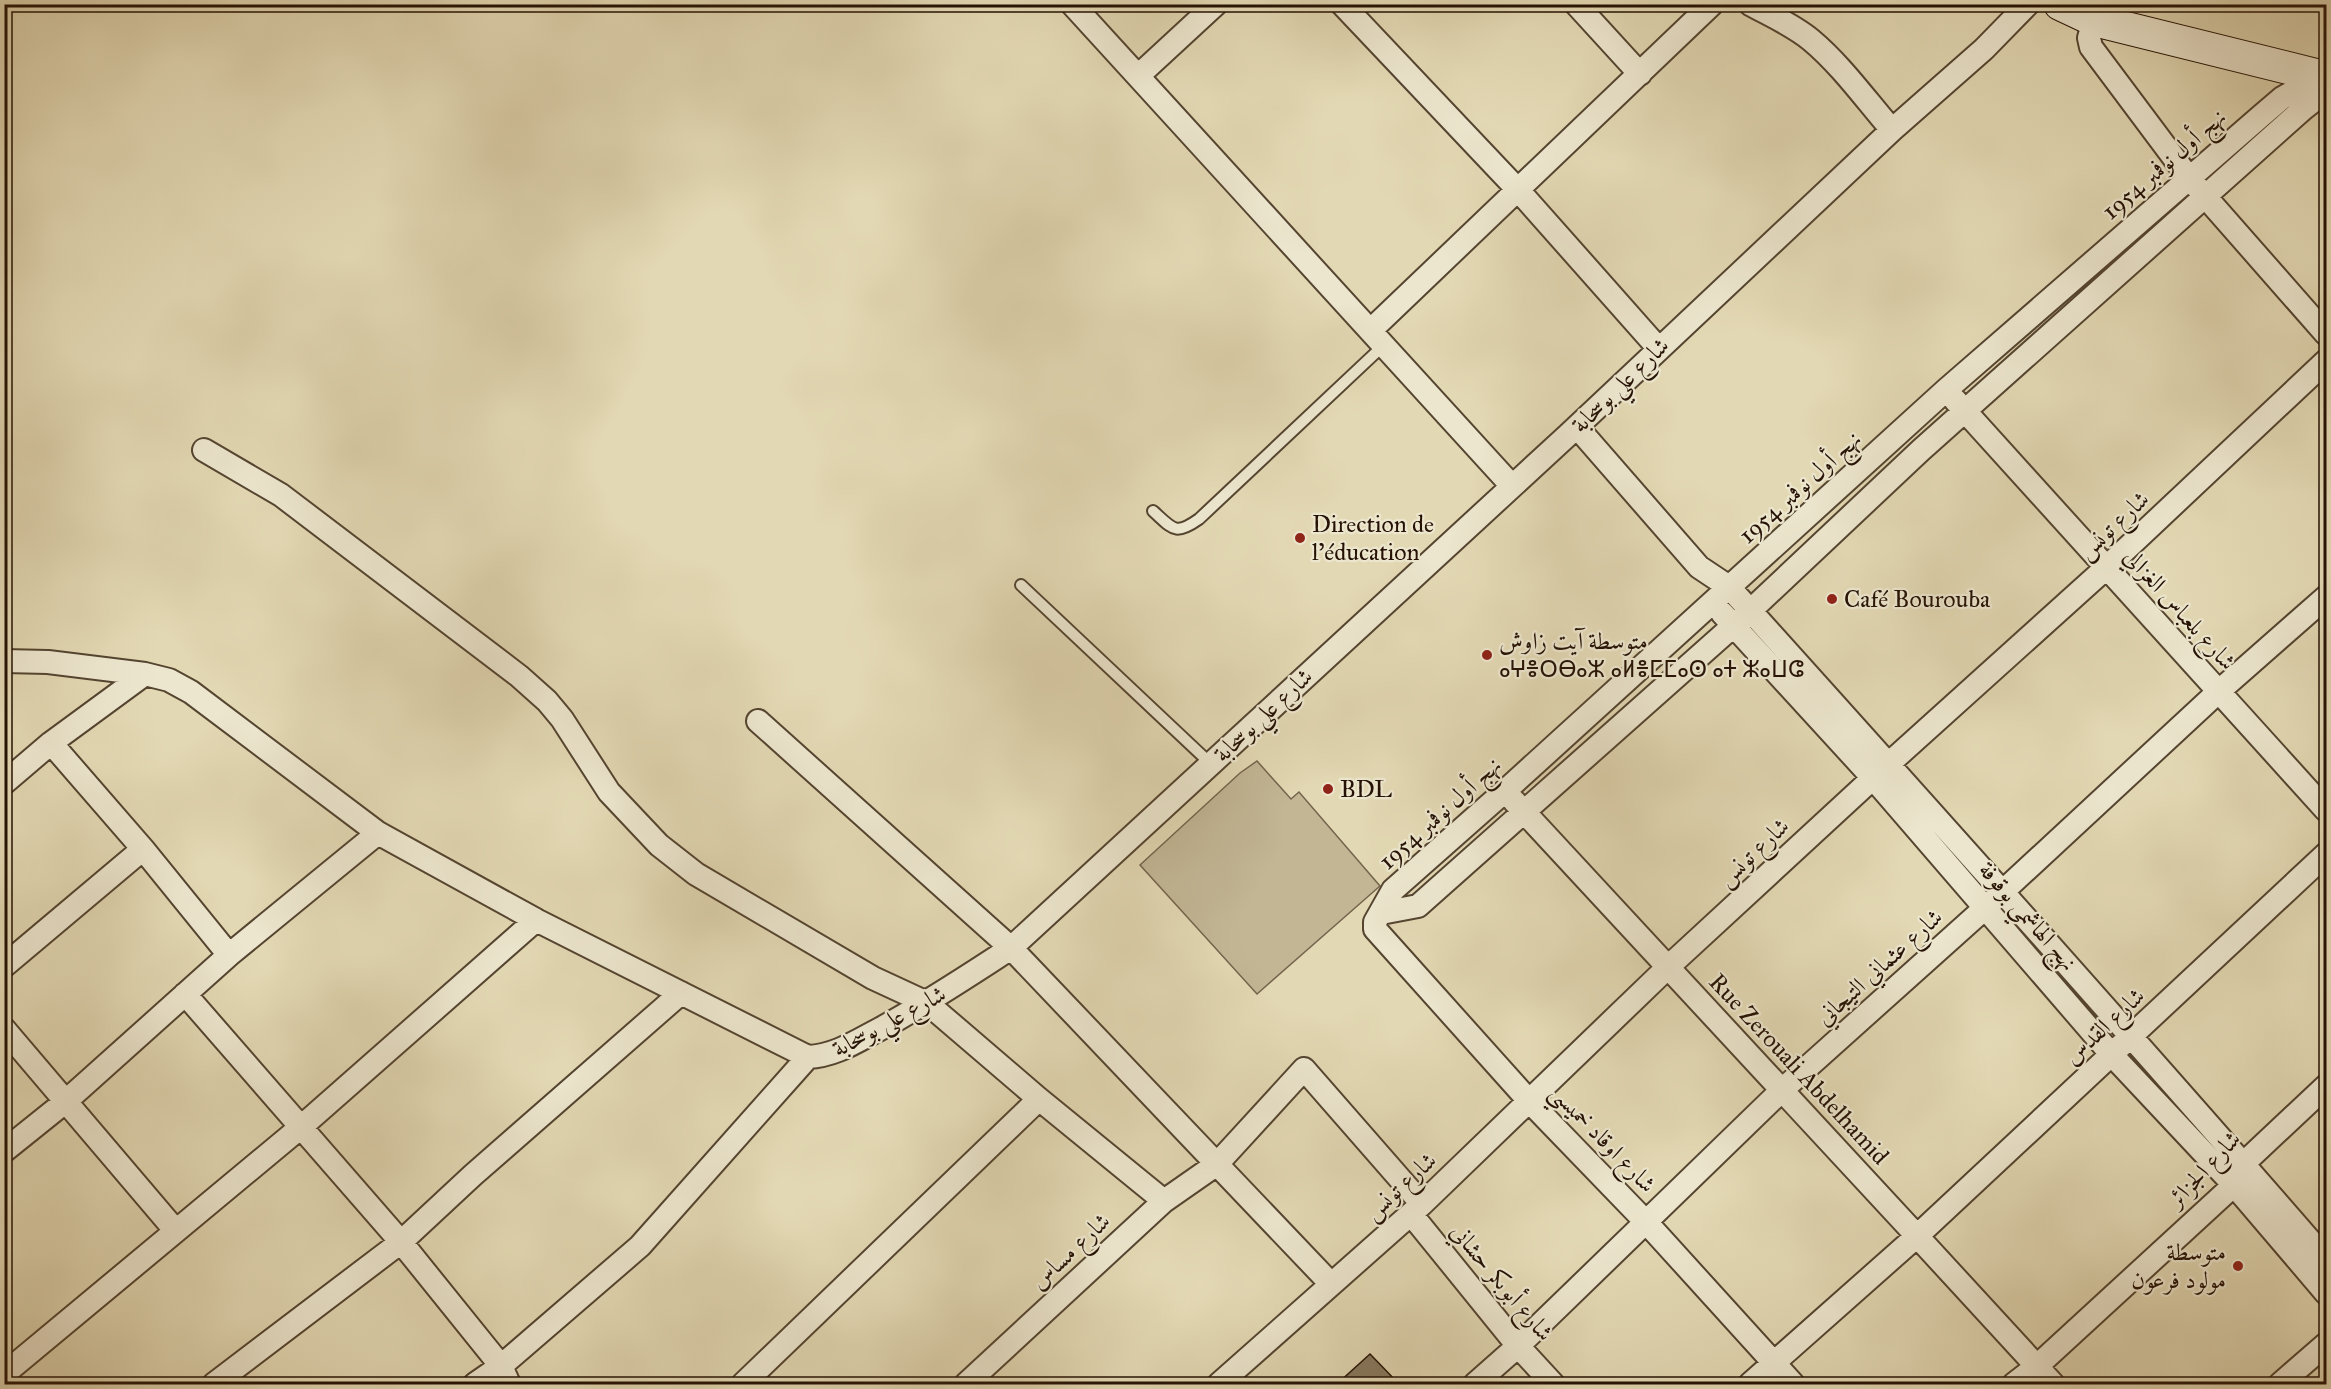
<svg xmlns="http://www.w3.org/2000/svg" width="2331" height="1389" viewBox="0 0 2331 1389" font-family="'IM FELL Great Primer',Amiri,'Noto Sans Tifinagh',serif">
  <rect width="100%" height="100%" fill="#e2d8b3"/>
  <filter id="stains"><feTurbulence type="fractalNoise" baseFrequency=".00333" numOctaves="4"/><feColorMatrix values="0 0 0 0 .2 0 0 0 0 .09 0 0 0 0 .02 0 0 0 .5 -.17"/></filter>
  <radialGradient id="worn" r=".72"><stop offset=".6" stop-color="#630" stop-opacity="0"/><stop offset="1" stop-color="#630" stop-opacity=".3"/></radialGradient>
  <path fill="#c2b695" stroke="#74644d" stroke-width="1.5" d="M 1257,761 L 1291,799 L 1299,792 L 1380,886 L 1257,994 L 1140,865 L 1240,773 Z"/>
  <path fill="#87795f" stroke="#251205" stroke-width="1.5" d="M 1370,1354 L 1399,1384 L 1337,1384 Z"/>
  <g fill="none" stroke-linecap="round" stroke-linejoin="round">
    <g stroke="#544430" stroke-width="14">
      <path id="lane" d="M 1153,511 C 1173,529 1175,536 1199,519 L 1385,344
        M 1021,585 L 1211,764"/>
    </g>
    <g stroke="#544430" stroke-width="26">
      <path id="street" d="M 1072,4 L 1512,486
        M 1342,4 L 1519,191 L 1659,349
        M 1576,4 L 1640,74
        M 1750,4 C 1770,15 1793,25 1811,40 C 1841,65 1866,100 1892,130
        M 2094,20 L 2089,38 L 2091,47 L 2189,178 L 2326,334
        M 1138,76 L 1216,4
        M 1371,330 L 1712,4
        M 1955,400 L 2326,810
        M 1577,427 L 1699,567 L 1729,587 C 1930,810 2130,1033 2326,1259
        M 204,450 L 281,495 L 519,676 L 547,701 L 562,719 L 609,792 L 659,845 L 696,874 L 873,978 L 927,1003 L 1039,1099 L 1164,1201
        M 1722,613 L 1873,778 L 2112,1055 L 2234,1185 L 2326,1293
        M 4,661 L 48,662 L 145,674 L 169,680 L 191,692 L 378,833 L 536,920 L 808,1057
        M 758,721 L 1011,948 L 1331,1284
        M 51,743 L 143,849 L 229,955
        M 4,783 L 51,743 L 145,674
        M 1514,801 L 1917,1236 L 2053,1384
        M 1381,913 L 1418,906 L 1750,611 L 1921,450 L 2303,109 L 2326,91
        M 4,966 L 143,849
        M 185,994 L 401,1242 L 501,1366 L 509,1384
        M 4,1029 L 175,1230
        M 4,1151 L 65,1102 L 229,955 L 378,833
        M 1411,1214 L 1518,1346 L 1553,1384
        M 4,1374 L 301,1127 L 536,920
        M 214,1384 L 401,1242 L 473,1175 L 681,993
        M 475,1384 L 501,1366 L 640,1246 L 808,1057 C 835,1056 857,1041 880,1029 C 926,1004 968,976 1011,948 L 1568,435 L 1892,130 L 1984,49 L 2028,4
        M 743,1384 L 1039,1099
        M 966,1384 L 1164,1201 L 1217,1164 L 1304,1069 L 1422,1204
        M 1219,1384 L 1422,1204 L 1667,968 L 1873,778 L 2107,567 L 2326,361
        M 1475,1384 L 1518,1346 L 1782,1090 L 1985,908 L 2218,692 L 2326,597
        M 1750,1384 L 1917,1236 L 2326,854
        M 1793,1384 L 1646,1222 L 1530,1102 L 1375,929 L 1375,922 L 1393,890 L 1505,791 L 1946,390 L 2261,116 L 2282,98 L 2326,73
        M 2014,1384 L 2036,1367 L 2234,1185 L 2243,1164 L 2326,1086
        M 2280,1384 L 2326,1344"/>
    </g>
    <g stroke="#251205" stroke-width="34">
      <path id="secondary" d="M 2060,4 L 2094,20 L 2320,76 L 2326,81"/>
    </g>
    <use href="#lane" stroke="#ece6ce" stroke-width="10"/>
    <use href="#street" stroke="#ece6ce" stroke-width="22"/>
    <use href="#secondary" stroke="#ece6ce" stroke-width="32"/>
  </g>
  <g fill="#8f2418" stroke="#ece6ce" stroke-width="2">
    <circle cx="1300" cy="538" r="6"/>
    <circle cx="1832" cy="599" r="6"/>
    <circle cx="1487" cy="655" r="6"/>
    <circle cx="1328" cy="789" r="6"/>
    <circle cx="2238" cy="1266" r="6"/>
  </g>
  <g text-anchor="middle" stroke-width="4.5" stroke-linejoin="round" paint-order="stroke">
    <g font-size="24" fill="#251205" stroke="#ece6ce">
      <text transform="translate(2164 164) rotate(-41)" y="8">نهج أول نوفمبر 1954</text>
      <text transform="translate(1620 385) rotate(-44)" y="8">شارع علي بوسحابة</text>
      <text transform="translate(1800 487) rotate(-42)" y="8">نهج أول نوفمبر 1954</text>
      <text transform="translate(2113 525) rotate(-43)" y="8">شارع تونس</text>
      <text transform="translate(2180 609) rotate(48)" y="8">شارع بلعباس الغزالي</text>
      <text transform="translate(1263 715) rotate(-43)" y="8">شارع علي بوسحابة</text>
      <text transform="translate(1440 813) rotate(-42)" y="8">نهج أول نوفمبر 1954</text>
      <text transform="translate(1753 852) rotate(-43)" y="8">شارع تونس</text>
      <text transform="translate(2028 916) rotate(49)" y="8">نهج الهاشمي بوقوفة</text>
      <text transform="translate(1879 967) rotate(-42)" y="8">شارع عثماني التيجاني</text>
      <text transform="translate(889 1021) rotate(-28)" y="8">شارع علي بوسحابة</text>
      <text transform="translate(2104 1026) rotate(-43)" y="8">شارع القدس</text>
      <text transform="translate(1799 1069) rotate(47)" y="8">Rue Zerouali Abdelhamid</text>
      <text transform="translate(1603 1138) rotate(46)" y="8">شارع اوقاد خميسي</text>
      <text transform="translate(2204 1169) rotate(-47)" y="8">شارع الجزائر</text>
      <text transform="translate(1400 1186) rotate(-42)" y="8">شارع تونس</text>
      <text transform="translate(1070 1251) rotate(-43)" y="8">شارع مساس</text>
      <text transform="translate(1502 1282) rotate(50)" y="8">شارع أبوبكر حشاني</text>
    </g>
    <g font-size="24" fill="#251205" stroke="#ece6ce" text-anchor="start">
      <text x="1312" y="532">Direction de<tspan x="1312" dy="28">l'éducation</tspan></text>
      <text x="1844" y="607">Café Bourouba</text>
      <text x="1499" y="649">متوسطة آيت زاوش<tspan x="1499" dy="28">ⴰⵖⴻⵔⴱⴰⵣ ⴰⵍⴻⵎⵎⴰⵙ ⴰⵜ ⵣⴰⵡⵛ</tspan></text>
      <text x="1340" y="797">BDL</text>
      <text x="2226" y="1260" text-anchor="end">متوسطة<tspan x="2226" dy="28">مولود فرعون</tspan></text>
    </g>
  </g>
  <rect width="2331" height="1389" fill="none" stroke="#e2d8b3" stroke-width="24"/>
  <rect x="6" y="6" width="2319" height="1377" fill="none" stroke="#251205" stroke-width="3"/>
  <rect x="12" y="12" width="2307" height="1365" fill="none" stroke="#251205" stroke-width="1.5"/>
  <rect width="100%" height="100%" filter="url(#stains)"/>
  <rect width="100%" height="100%" fill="url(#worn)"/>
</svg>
